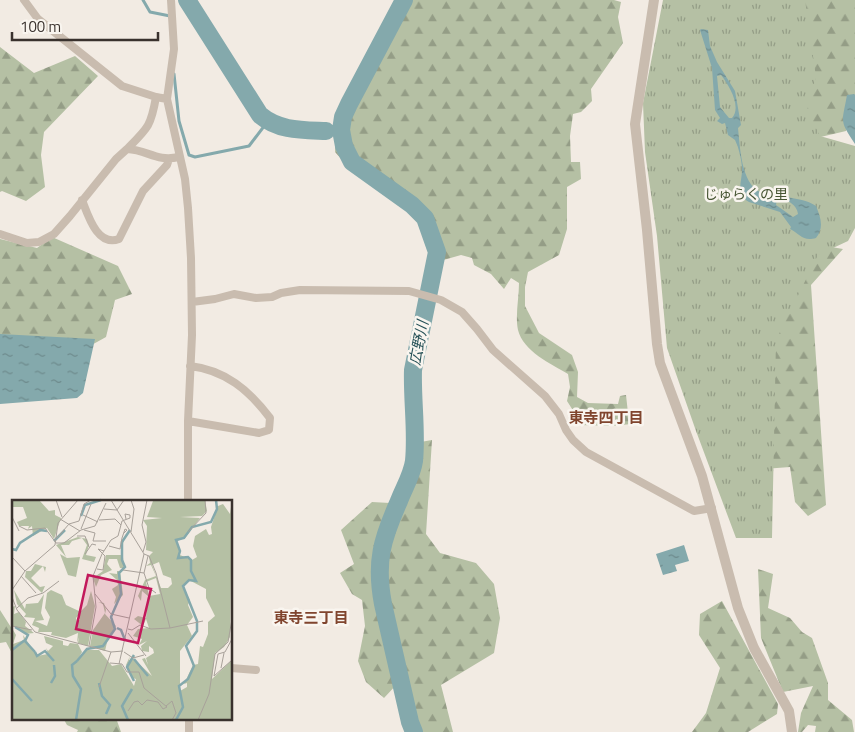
<svg xmlns="http://www.w3.org/2000/svg" width="855" height="732" viewBox="0 0 855 732" font-family="'Titillium Web','Noto Sans JP',sans-serif">
  <defs>
    <pattern id="forest-firs" width="22" height="20" patternUnits="userSpaceOnUse" patternTransform="scale(1.25)"><rect width="22" height="20" fill="#b5c0a4"/><path d="M5 1l3.5 6h-7zM16 11l3.5 6h-7z" fill="#949d86"/></pattern>
    <pattern id="park-tufts" width="24" height="20" patternUnits="userSpaceOnUse" patternTransform="scale(1.25)"><rect width="24" height="20" fill="#b5c0a4"/><path d="M3 7l-1-3M5 7V3M7 7l1-3M15 17l-1-3M17 17v-4M19 17l1-3" fill="none" stroke="#949d86"/></pattern>
    <pattern id="water-ripples" width="26" height="14" patternUnits="userSpaceOnUse" patternTransform="scale(1.25)"><rect width="26" height="14" fill="#84a9ac"/><path d="M2 4q2-2 4 0t4 0M15 11q2-2 4 0t4 0" fill="none" stroke="#6d8a8c"/></pattern>
  </defs>
  <rect width="100%" height="100%" fill="#f2ebe3"/>
  <path fill="url(#forest-firs)" d="M 396,0 L 614,0 L 621,2 L 618,17 L 623,43 L 591,89 L 592,101 L 581,112 L 573,114 L 570,136 L 571,162 L 580,162 L 581,179 L 567,187 L 567,229 L 559,255 L 528,272 L 525,287 L 525,306 L 539,333 L 572,355 L 578,372 L 577,397 L 588,403 L 618,404 L 620,396 L 626,395 L 628,413 L 641,414 L 631,424 L 613,426 L 579,425 L 568,418 L 574,412 L 567,401 L 570,387 L 568,374 C 551,364 523,351 518,330 C 515,316 519,298 519,283 L 511,278 L 504,289 L 491,274 L 474,265 L 472,258 L 461,255 L 440,261 L 437,237 L 422,209 L 394,183 L 376,175 L 352,171 L 335,152 L 335,116 Z
    M 782,0 L 855,0 L 855,100 L 846,131 L 812,139 Z
    M 0,47 L 34,73 L 75,56 L 98,76 L 44,132 L 41,155 L 45,187 L 26,201 L 2,191 L 0,192 Z
    M 52,237 L 118,266 L 132,294 L 115,300 L 106,337 L 88,347 L 0,338 L 0,239 L 37,248 Z
    M 808,243 L 843,249 L 811,285 L 826,505 L 808,516 L 795,502 L 790,467 L 764,469 L 766,350 Z
    M 432,440 L 426,534 L 440,553 L 476,563 L 494,584 L 500,618 L 494,653 L 441,685 L 453,732 L 406,732 L 398,683 L 384,698 L 366,682 L 358,661 L 365,626 L 362,600 L 352,594 L 340,573 L 354,564 L 341,530 L 372,502 L 390,503 L 408,470 L 409,444 Z
    M 758,569 L 773,574 L 768,608 L 790,618 L 802,632 L 812,638 L 828,683 L 828,700 L 852,720 L 854,732 L 815,732 L 816,726 L 808,725 L 802,732 L 798,732 L 801,713 L 813,686 L 783,692 L 761,638 Z
    M 722,601 L 778,704 L 777,714 L 748,732 L 692,732 L 706,713 L 720,668 L 699,635 L 700,614 Z
    M 0,610 L 14,632 L 14,657 L 6,642 L 0,643 Z
    M 63,718 L 116,718 L 121,732 L 77,732 L 78,730 L 67,725 Z"/>
  <path fill="url(#park-tufts)" d="M 663,0 L 805,0 L 816,77 L 807,110 L 820,136 L 855,146 L 855,228 L 848,241 L 818,255 L 776,340 L 772,538 L 736,538 L 696,431 L 667,348 L 657,236 L 645,152 L 643,103 Z"/>
  <path fill="url(#water-ripples)" fill-rule="evenodd" d="M 701,29 L 708,30 L 710,46 L 717,62 L 735,91 L 741,125 L 738,128 C 740,146 741,183 760,192 C 768,195 778,196 787,197 C 797,199 807,200 816,206 C 821,218 824,228 816,238 C 803,242 800,234 790,229 L 791,227 L 780,212 L 749,202 C 734,194 743,180 742,167 C 741,158 739,148 735,140 L 728,135 L 725,123 L 722,124 L 717,121 L 720,118 L 715,110 L 712,68 L 700,30 ZM 721,75 C 729,85 742,107 732,118 L 729,118 L 720,107 L 717,76 ZM 780,198 C 788,200 797,205 798,214 L 793,217 L 776,205 L 777,199 Z
    M 854,94 L 855,95 L 855,144 C 839,120 842,123 847,95 Z
    M 0,334 L 95,339 L 83,393 L 77,398 L 0,404 Z
    M 684,545 L 689,561 L 675,565 L 677,571 L 663,575 L 656,554 Z"/>
  <g fill="none" stroke-linecap="round" stroke-linejoin="round">
    <path stroke="#84a9ac" stroke-width="3" d="M 143,0 L 150,12 L 170,16 L 170,18
      M 174,74 L 179,121 L 189,155 L 195,157 L 249,146 L 268,121
      M 336,130 L 341,130"/>
    <path stroke="#84a9ac" stroke-width="18" d="M 187,0 L 260,115 C 279,131 302,130 326,131
      M 404,0 L 349,104 L 343,117 L 341,130 L 344,146 L 352,162 L 412,205 L 425,218 L 437,252 L 413,370 C 412,400 417,431 414,461 C 412,475 404,488 399,501 C 382,539 375,562 383,604 L 410,722 L 414,732"/>
    <path stroke="#c9bcaf" stroke-width="8" d="M 24,0 L 38,19 L 122,86 L 156,97 L 167,99
      M 171,0 L 174,49 L 167,99 L 185,179 L 188,208 L 191,258 L 192,335 L 188,421 L 188,501
      M 127,149 C 148,128 151,126 156,97
      M 82,200 C 88,215 97,247 119,239 L 143,191 L 167,165 L 169,159
      M 0,234 L 27,243 L 39,242 L 54,234 L 70,216 L 116,159 L 127,149 C 148,150 156,162 179,157
      M 192,302 L 215,299 L 234,294 L 256,298 L 272,297 L 281,293 L 300,290 L 409,291 L 441,300 L 462,312 L 477,329 L 493,350 L 545,396 L 559,414 L 566,430 L 573,440 L 586,452 L 694,511 L 712,508
      M 188,421 L 259,433 L 269,430 L 270,418 C 249,390 225,370 190,366
      M 231,668 L 256,670
      M 189,718 L 189,732"/>
    <path stroke="#c9bcaf" stroke-width="10" d="M 654,0 L 635,124 L 647,230 L 657,344 L 660,363 L 702,476 L 738,608 L 754,648 L 789,711 L 792,732"/>
  </g>
  <g text-anchor="middle" stroke-width="5" stroke-linejoin="round" paint-order="stroke">
    <g font-size="14" fill="#475533" stroke="#f9f5ef">
      <text x="746" y="199">じゅらくの里</text>
    </g>
    <g font-size="15" font-style="italic" fill="#265157" stroke="#f9f5ef">
      <text transform="translate(419 343) rotate(-79)" y="5">広野川</text>
    </g>
    <g font-size="15" font-weight="bold" fill="#80452e" stroke="#f9f5ef">
      <text x="606" y="423">東寺四丁目</text>
      <text x="311" y="623">東寺三丁目</text>
    </g>
  </g>
  <g transform="translate(12 500)">
    <rect width="220" height="220" fill="#f2ebe3"/>
    <path d="M 0,0 L 27,0 L 37,11 L 43,10 L 43,15 L 49,18 L 42,39 L 35,28 L 21,36 L 20,26 L 16,29 L 17,26 L 7,26 L 5,22 L 15,18 L 11,7 L 0,7 ZM 193,0 L 195,11 L 190,16 L 168,17 L 188,18 L 173,38 L 165,41 L 168,55 L 180,60 L 185,57 L 181,46 L 183,36 L 194,29 L 197,35 L 200,34 L 199,27 L 206,6 L 211,4 L 218,14 L 220,0 L 218,137 L 212,147 L 203,153 L 200,179 L 220,160 L 220,220 L 0,220 L 0,128 L 4,135 L 1,144 L 12,140 L 11,135 L 25,156 L 36,154 L 34,148 L 36,151 L 41,146 L 34,143 L 32,136 L 51,141 L 51,145 L 56,146 L 58,143 L 66,144 L 70,152 L 65,161 L 74,150 L 87,150 L 100,166 L 109,164 L 122,186 L 124,179 L 120,178 L 114,165 L 118,156 L 117,160 L 122,159 L 140,176 L 130,159 L 133,158 L 136,165 L 134,158 L 142,153 L 141,149 L 137,146 L 137,152 L 130,151 L 129,146 L 135,141 L 127,145 L 130,139 L 121,136 L 126,129 L 137,128 L 134,119 L 131,126 L 122,119 L 126,116 L 134,118 L 136,96 L 130,91 L 129,101 L 126,96 L 133,80 L 144,76 L 139,65 L 134,66 L 138,63 L 137,56 L 141,52 L 134,50 L 135,26 L 131,20 L 150,18 L 135,17 L 141,1 ZM 147,62 L 151,75 L 159,78 L 160,84 L 156,88 L 149,88 L 140,65 ZM 144,78 L 148,94 L 137,96 L 134,82 ZM 177,80 L 194,89 L 194,98 L 203,116 L 196,122 L 196,134 L 191,147 L 188,146 L 186,164 L 181,165 L 172,184 L 175,183 L 175,187 L 168,191 L 168,151 L 180,136 L 175,125 L 181,117 L 176,105 L 178,100 L 170,86 ZM 115,32 L 110,46 L 112,68 L 108,68 L 105,59 L 97,59 L 95,64 L 100,70 L 89,75 L 84,87 L 81,78 L 91,71 L 94,55 L 109,55 L 109,45 ZM 66,37 L 75,39 L 77,45 L 74,55 L 84,57 L 82,62 L 70,59 L 75,45 L 70,38 L 60,41 L 57,45 L 49,45 L 54,57 L 44,45 ZM 48,54 L 55,58 L 68,57 L 64,77 L 56,75 ZM 23,64 L 34,67 L 33,72 L 31,66 L 19,78 L 28,87 L 33,86 L 30,93 L 13,77 L 14,71 L 19,71 ZM 105,71 L 108,71 L 111,95 L 102,104 L 104,97 L 100,89 L 106,85 L 105,80 L 97,73 L 105,74 ZM 2,90 L 13,109 L 14,104 L 26,103 L 32,94 L 29,113 L 32,120 L 23,121 L 35,126 L 38,117 L 33,108 L 35,93 L 39,90 L 50,95 L 54,105 L 69,112 L 64,118 L 65,122 L 69,119 L 70,129 L 65,143 L 66,133 L 54,138 L 39,135 L 40,132 L 26,132 L 27,128 L 20,125 L 23,118 L 12,117 L 14,114 L 5,104 ZM 86,102 L 92,103 L 94,110 L 93,114 L 104,126 L 96,138 L 93,151 L 78,146 L 81,130 L 93,113 L 91,104 ZM 3,106 L 2,114 L 7,112 L 14,122 L 13,126 L 22,133 L 13,134 L 0,125 L 0,107 Z" fill="#b5c0a4" fill-rule="evenodd"/>
    <path d="M 79,91 L 83,106 L 76,146 L 66,143 L 69,121 L 65,115 L 75,105 Z" fill="#b5c0a4"/>
    <path fill="none" stroke="#84a9ac" stroke-width="2.5" d="M 69,16 L 73,5 L 89,0M 42,41 L 53,30M 0,49 L 4,50 L 8,43 L 28,30 L 35,31M 3,127 L 16,135 L 13,141 L 23,152M 105,128 L 109,130 L 113,140M 0,150 L 13,140M 23,152 L 25,156 L 33,151 L 42,161M 122,159 L 136,176M 65,161 L 75,149 L 91,146 L 103,129 L 99,117 L 109,94 L 107,73 L 113,67 L 110,60 L 110,42 L 118,30M 0,179 L 20,201M 122,181 L 115,167 L 122,155M 39,183 L 43,176 L 42,165M 87,183 L 90,196 L 98,205 L 94,214M 64,220 L 69,189 L 61,176 L 60,165 L 65,161M 116,220 L 110,206 L 120,189M 164,220 L 171,207 L 167,186 L 176,179 L 182,166 L 174,146 L 185,131 L 185,121 L 171,86 L 177,80 L 184,81 L 179,71 L 179,60 L 176,57 L 166,58 L 168,51 L 164,40 L 172,38 L 180,27 L 199,22 L 205,9 L 204,0"/>
    <path fill="none" stroke="#a8a19a" stroke-width="1" d="M 44,0 L 50,17M 99,0 L 132,54 L 107,164M 92,9 L 105,10 L 112,0M 71,15 L 86,22M 0,17 L 7,31M 48,19 L 68,31M 87,20 L 103,19 L 109,25M 7,26 L 15,30 L 33,28 L 44,43 L 52,43 L 69,30 L 83,26 L 94,3M 69,29 L 79,4M 72,30 L 83,33 L 81,41 L 94,41M 119,32 L 122,9 L 119,0M 176,32 L 194,13 L 193,0M 65,36 L 73,36 L 77,47M 45,38 L 57,24 L 67,21 L 72,4 L 79,0M 97,46 L 108,49 L 109,43 L 110,38 L 113,29 L 115,30 L 111,34M 131,52 L 134,42 L 130,25 L 135,0M 73,54 L 80,44 L 84,45M 132,54 L 137,56 L 144,73 L 158,128M 136,56 L 132,73 L 137,88 L 144,93M 0,57 L 13,71M 85,69 L 91,70 L 93,56 L 86,49 L 92,51M 111,70 L 132,73M 9,76 L 24,93M 0,90 L 13,71 L 43,45 L 46,23 L 66,0M 83,94 L 99,114 L 117,118M 0,97 L 5,110 L 23,132 L 99,152M 220,97 L 220,113M 5,108 L 16,98 L 31,93 L 47,81M 0,126 L 20,130M 116,129 L 120,130 L 128,125 L 139,129 L 158,128 L 191,121M 116,133 L 134,156M 220,139 L 213,152 L 206,154 L 202,176 L 220,160M 77,146 L 84,107 L 81,76 L 90,54 L 99,40 L 106,36 L 110,21 L 118,18 L 118,15 L 113,14 L 114,19M 112,152 L 121,158 L 132,155M 98,163 L 110,164 L 115,172 L 127,172 L 132,188 L 155,207 L 151,209 L 146,202 L 135,200 L 130,205 L 126,201 L 122,202 L 116,211M 209,168 L 212,153M 87,187 L 99,152 L 111,151M 154,206 L 160,201 L 164,213 L 160,220M 186,220 L 197,194 L 203,154 L 216,142 L 220,119"/>
    <path fill="#c2185b" fill-opacity="0.15" stroke="#c2185b" stroke-width="2.5" d="M 76,75 L 139,89 L 126,143 L 64,129 Z"/>
    <rect width="220" height="220" fill="none" stroke="#39312d" stroke-width="2.5"/>
  </g>
  <path d="M12 32v8h146v-8" fill="none" stroke="#39312d" stroke-width="2.5"/>
  <text x="20" y="32" font-size="15" fill="#39312d" stroke="#f9f5ef" stroke-width="4" paint-order="stroke">100 m</text>
</svg>
